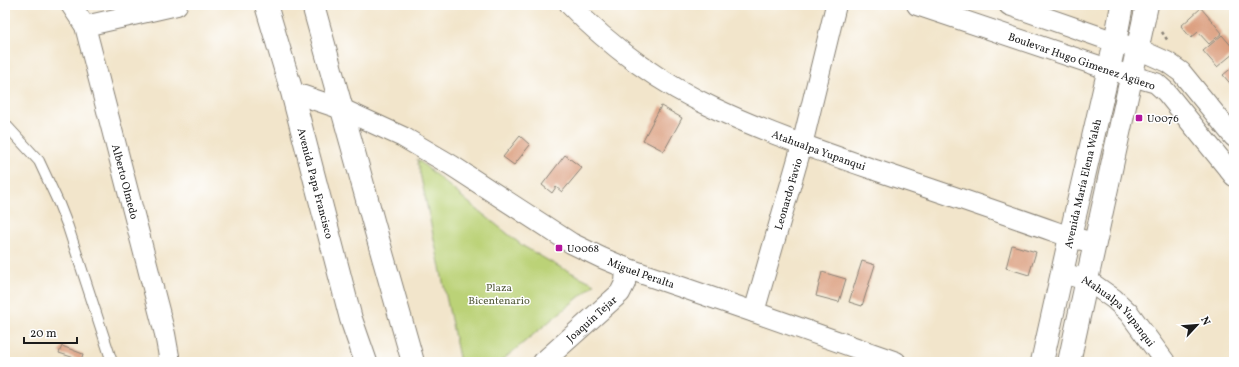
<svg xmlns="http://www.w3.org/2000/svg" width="1239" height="367" viewBox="0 0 1239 367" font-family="Vollkorn,serif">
  <rect width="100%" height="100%" fill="#fff"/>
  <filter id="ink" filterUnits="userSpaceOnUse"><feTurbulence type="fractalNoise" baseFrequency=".025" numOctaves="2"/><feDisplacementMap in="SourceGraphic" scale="8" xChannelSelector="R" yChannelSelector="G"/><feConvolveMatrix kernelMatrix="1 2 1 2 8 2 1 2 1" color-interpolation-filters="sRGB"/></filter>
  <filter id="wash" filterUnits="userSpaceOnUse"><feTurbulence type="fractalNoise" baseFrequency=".012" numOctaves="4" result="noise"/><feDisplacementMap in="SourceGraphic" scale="16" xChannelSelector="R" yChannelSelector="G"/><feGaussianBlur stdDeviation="0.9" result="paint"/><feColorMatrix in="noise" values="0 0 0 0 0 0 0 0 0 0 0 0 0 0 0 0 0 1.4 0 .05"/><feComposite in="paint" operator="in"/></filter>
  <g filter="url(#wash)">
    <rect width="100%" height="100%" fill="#f2e5cb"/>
    <path fill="#bbd277" stroke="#6c774a" d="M 417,159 L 474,207 L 523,246 L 556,265 L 595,284 L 500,362 L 460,362 Z"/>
    <g id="blocks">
      <path fill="#dca081" d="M 1201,8 L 1222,33 L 1209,44 L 1198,32 L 1191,38 L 1181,26 Z
        M 1222,35 L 1234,49 L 1234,53 L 1217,67 L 1203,51 Z
        M 1234,66 L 1234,88 L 1223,75 Z
        M 661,106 L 682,118 L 664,151 L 643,140 Z
        M 520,136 L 530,145 L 514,165 L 503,157 Z
        M 565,155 L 582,168 L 562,192 L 556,187 L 552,193 L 542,185 Z
        M 1012,245 L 1036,252 L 1029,275 L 1006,268 Z
        M 862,261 L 875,265 L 862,306 L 849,302 Z
        M 822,272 L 846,279 L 839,302 L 816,296 Z
        M 62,346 L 83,354 L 81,360 L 59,353 Z"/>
    </g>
  </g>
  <g filter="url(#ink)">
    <use href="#blocks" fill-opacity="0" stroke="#878074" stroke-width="1"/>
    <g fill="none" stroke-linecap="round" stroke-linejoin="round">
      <g stroke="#878074" stroke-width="12">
        <path id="lane" d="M 5,124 L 39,161 L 59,204 L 68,227 L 112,362"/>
      </g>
      <g stroke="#878074" stroke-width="22">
        <g id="street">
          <path id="s1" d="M 71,5 L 85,26 L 165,334 L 170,362"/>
          <path id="s2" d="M 570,5 C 609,46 663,85 714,108 C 767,133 823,152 878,171 C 937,191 997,211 1056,232 L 1070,237 L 1095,243"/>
          <path d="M 917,5 L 1108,69 L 1156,83 L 1166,92 L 1234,176"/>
          <path d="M 1009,5 L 1115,42 L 1138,49 L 1167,62 L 1181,72 L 1234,137"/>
          <path d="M 85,26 L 177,5"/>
          <path id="s3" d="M 292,92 L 342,109 L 403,137 L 451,165 L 571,243 L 602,258 L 626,268 L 754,312 L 896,362"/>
          <path id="s4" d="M 1062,273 L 1087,280 L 1114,299 L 1129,313 L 1165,362"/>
          <path id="s5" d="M 754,312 L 802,145 L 836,5"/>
          <path id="s6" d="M 543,362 L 620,293 L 625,283 L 626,268"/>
        </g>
      </g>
      <g stroke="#878074" stroke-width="24">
        <g id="secondary">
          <path id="s7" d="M 266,5 L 292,92 L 351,319 L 366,362"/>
          <path d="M 313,5 L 383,257 L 413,362"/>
          <path id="s8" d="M 1042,362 L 1070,237 L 1115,42 L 1122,5"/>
          <path d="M 1069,362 L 1147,5"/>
        </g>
      </g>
      <path stroke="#878074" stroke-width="2.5" stroke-dasharray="3 3" stroke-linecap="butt" d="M 1162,32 L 1168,41"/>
      <use href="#lane" stroke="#fff" stroke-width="10"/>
      <use href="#street" stroke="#fff" stroke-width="20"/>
      <use href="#secondary" stroke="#fff" stroke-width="22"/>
    </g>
  </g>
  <g fill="#b5179e" stroke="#fff" stroke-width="1.5">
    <rect x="1135" y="114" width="8" height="8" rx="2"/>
    <rect x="555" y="244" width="8" height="8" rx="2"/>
  </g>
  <g text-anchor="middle" stroke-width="3" stroke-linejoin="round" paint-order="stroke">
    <g font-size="11" fill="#1c1c1c" stroke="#fff">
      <text transform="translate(1082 61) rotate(19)" y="4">Boulevar Hugo Gimenez Agüero</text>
      <text dy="4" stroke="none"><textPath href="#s2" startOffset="291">Atahualpa Yupanqui</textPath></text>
      <text dy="4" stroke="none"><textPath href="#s1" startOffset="186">Alberto Olmedo</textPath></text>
      <text dy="4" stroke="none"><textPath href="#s8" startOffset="183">Avenida María Elena Walsh</textPath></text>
      <text dy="4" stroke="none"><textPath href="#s7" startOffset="185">Avenida Papa Francisco</textPath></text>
      <text dy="4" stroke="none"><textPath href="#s5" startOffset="123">Leonardo Favio</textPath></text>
      <text dy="4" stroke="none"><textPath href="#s3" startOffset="395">Miguel Peralta</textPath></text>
      <text dy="4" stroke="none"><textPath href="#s4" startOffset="70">Atahualpa Yupanqui</textPath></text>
      <text dy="4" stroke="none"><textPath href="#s6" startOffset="65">Joaquín Tejar</textPath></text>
    </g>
    <g font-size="11" fill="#1c1c1c" stroke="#fff" text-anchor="start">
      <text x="1147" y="122">U0076</text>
      <text x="567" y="252">U0068</text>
    </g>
    <g font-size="11" fill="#545c3c" stroke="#fff">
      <text x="499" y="291">Plaza<tspan x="499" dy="13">Bicentenario</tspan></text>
    </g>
  </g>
  <rect width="1239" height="367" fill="none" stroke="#fff" stroke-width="20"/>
  <g transform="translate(1197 325) rotate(64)" stroke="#ffffff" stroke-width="3" paint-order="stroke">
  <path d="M0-3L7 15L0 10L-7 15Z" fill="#1c1c1c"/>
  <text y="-6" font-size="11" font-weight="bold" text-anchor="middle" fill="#1c1c1c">N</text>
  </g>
  <path d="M24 337v6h53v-6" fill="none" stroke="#1c1c1c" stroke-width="2"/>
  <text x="30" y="337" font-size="12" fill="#1c1c1c" stroke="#ffffff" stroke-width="3" paint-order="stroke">20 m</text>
</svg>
